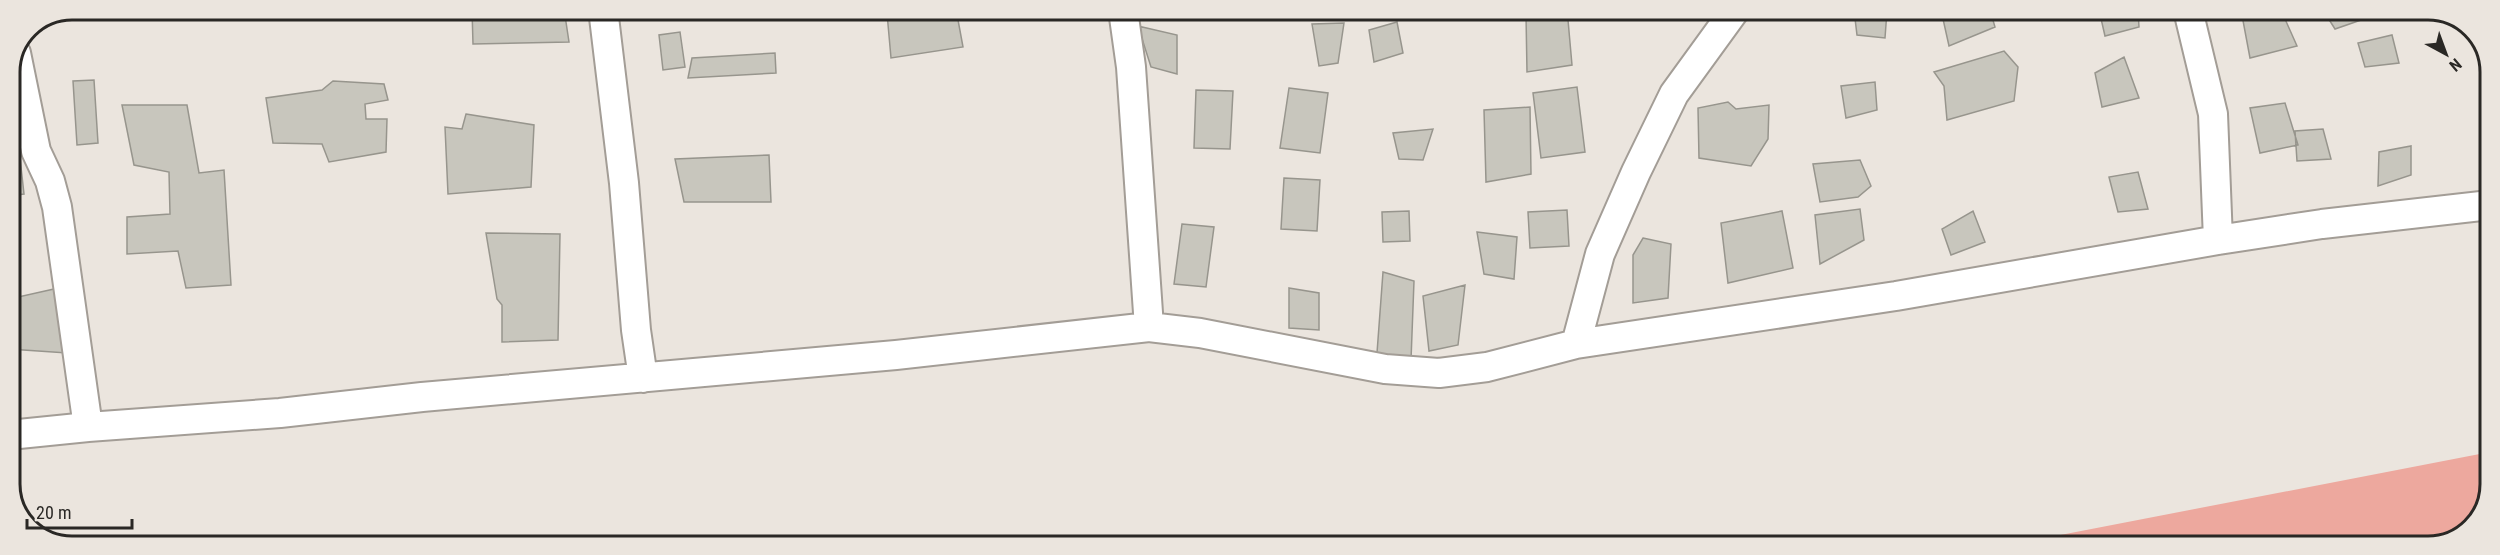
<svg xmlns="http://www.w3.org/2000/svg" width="2500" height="555" viewBox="0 0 2500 555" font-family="'Roboto Condensed',sans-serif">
  <rect width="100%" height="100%" fill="#ebe5de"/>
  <path fill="#eda89e" d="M 2490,452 L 2490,496 L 2470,531 L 2429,546 L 2003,546 Z"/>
  <path fill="#c8c6bd" stroke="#97958d" stroke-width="1.5" d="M 472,9 L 564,9 L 569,42 L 473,44 Z
    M 907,9 L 956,9 L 963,47 L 891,58 L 887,13 Z
    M 1135,10 L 1171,10 L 1136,17 Z
    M 1854,10 L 1887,11 L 1885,38 L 1857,35 Z
    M 1941,10 L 1990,10 L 1995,27 L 1949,46 Z
    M 2025,10 L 2042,10 L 2028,16 Z
    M 2099,10 L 2138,10 L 2139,27 L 2105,36 Z
    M 2241,10 L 2281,10 L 2297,46 L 2250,58 Z
    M 2323,10 L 2357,10 L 2361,20 L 2335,29 Z
    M 1526,15 L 1568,20 L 1572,65 L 1527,72 Z
    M 1397,22 L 1403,53 L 1374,62 L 1369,30 Z
    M 1344,23 L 1338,63 L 1319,66 L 1312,24 Z
    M 1138,26 L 1177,35 L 1177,74 L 1151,67 Z
    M 680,32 L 685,67 L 663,70 L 659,35 Z
    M 2392,35 L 2399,63 L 2365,67 L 2358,43 Z
    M 2004,51 L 2018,67 L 2014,101 L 1947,120 L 1944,86 L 1934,72 Z
    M 775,53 L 776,73 L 688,78 L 692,58 Z
    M 2124,57 L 2139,98 L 2102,107 L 2095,73 Z
    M 10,68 L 24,194 L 9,196 L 9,71 Z
    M 94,80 L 98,143 L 77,145 L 73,81 Z
    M 333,81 L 384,84 L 388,100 L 365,104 L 366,119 L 387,119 L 386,152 L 329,162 L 322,144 L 273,143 L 266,98 L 322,90 Z
    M 1875,82 L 1877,110 L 1846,118 L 1841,86 Z
    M 1577,87 L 1585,152 L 1541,158 L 1533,93 Z
    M 1289,88 L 1328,93 L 1320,153 L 1280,148 Z
    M 1196,90 L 1233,91 L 1230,149 L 1194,148 Z
    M 1728,102 L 1736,109 L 1769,105 L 1768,139 L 1751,166 L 1699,158 L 1698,108 Z
    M 2285,103 L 2298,145 L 2260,153 L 2250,108 Z
    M 122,105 L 187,105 L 199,173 L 224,170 L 231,285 L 186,288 L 178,251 L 127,254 L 127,217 L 170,214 L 169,172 L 134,165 Z
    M 1530,107 L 1531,174 L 1486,182 L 1484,110 Z
    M 466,114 L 534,125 L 531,187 L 448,194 L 445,127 L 462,129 Z
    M 1433,129 L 1423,160 L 1399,159 L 1393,133 Z
    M 2323,129 L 2331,159 L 2297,161 L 2295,131 Z
    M 2411,146 L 2411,175 L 2378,186 L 2379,152 Z
    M 769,155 L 771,202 L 684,202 L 675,159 Z
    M 1860,160 L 1871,186 L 1858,197 L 1820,202 L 1813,164 Z
    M 2138,172 L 2148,209 L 2118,212 L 2109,177 Z
    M 1284,178 L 1320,180 L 1317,231 L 1281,229 Z
    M 1860,209 L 1864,240 L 1820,264 L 1815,215 Z
    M 1567,210 L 1569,246 L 1530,248 L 1528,212 Z
    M 1409,211 L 1410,241 L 1383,242 L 1382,212 Z
    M 1782,211 L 1793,268 L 1728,283 L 1721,223 Z
    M 1973,211 L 1985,242 L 1951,255 L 1942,229 Z
    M 1182,224 L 1214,227 L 1206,287 L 1174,284 Z
    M 1477,232 L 1517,237 L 1514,279 L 1484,274 Z
    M 486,233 L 560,234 L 558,340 L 502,342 L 502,305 L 497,299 Z
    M 1643,238 L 1671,244 L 1668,298 L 1633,303 L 1633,255 Z
    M 1383,272 L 1414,281 L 1411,360 L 1377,353 Z
    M 1465,285 L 1458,345 L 1429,351 L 1423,296 Z
    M 63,287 L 67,353 L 9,349 L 9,299 Z
    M 1289,288 L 1319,293 L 1319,330 L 1289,328 Z"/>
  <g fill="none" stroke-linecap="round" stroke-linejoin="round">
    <g stroke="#a39d96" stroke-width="32">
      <path id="minor" d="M 603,9 L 624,183 L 636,330 L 643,378
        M 1123,10 L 1131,67 L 1149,327
        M 2188,10 L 2213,114 L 2218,240
        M 16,53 L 36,151 L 50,181 L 57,207 L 88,427
        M 1576,344 L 1600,254 L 1636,172 L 1674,94 L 1735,10
        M 9,435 L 88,427 L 280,413 L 422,397 L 896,355 L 1149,327 L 1200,333 L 1385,369 L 1439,373 L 1487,367 L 1576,344 L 1896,296 L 2218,240 L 2322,224 L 2490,205"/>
    </g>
    <use href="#minor" stroke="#fff" stroke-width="28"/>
  </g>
  <path d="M0 0H2500V555H0ZM72 20H2428A52 52 0 0 1 2480 72V484A52 52 0 0 1 2428 536H72A52 52 0 0 1 20 484V72A52 52 0 0 1 72 20Z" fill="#ebe5de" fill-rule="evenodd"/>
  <path fill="none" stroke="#2a2825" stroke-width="3" d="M72 20H2428A52 52 0 0 1 2480 72V484A52 52 0 0 1 2428 536H72A52 52 0 0 1 20 484V72A52 52 0 0 1 72 20Z"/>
  <g transform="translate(2446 54) rotate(139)" stroke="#ebe5de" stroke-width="4.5" paint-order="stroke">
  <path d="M0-4.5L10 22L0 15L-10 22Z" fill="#2a2825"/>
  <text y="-9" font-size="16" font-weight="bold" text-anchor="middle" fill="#2a2825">N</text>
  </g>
  <path d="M27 519v9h105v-9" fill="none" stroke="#2a2825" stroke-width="3"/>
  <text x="36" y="519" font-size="18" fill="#2a2825" stroke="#ebe5de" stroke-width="4.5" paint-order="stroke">20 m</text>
</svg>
